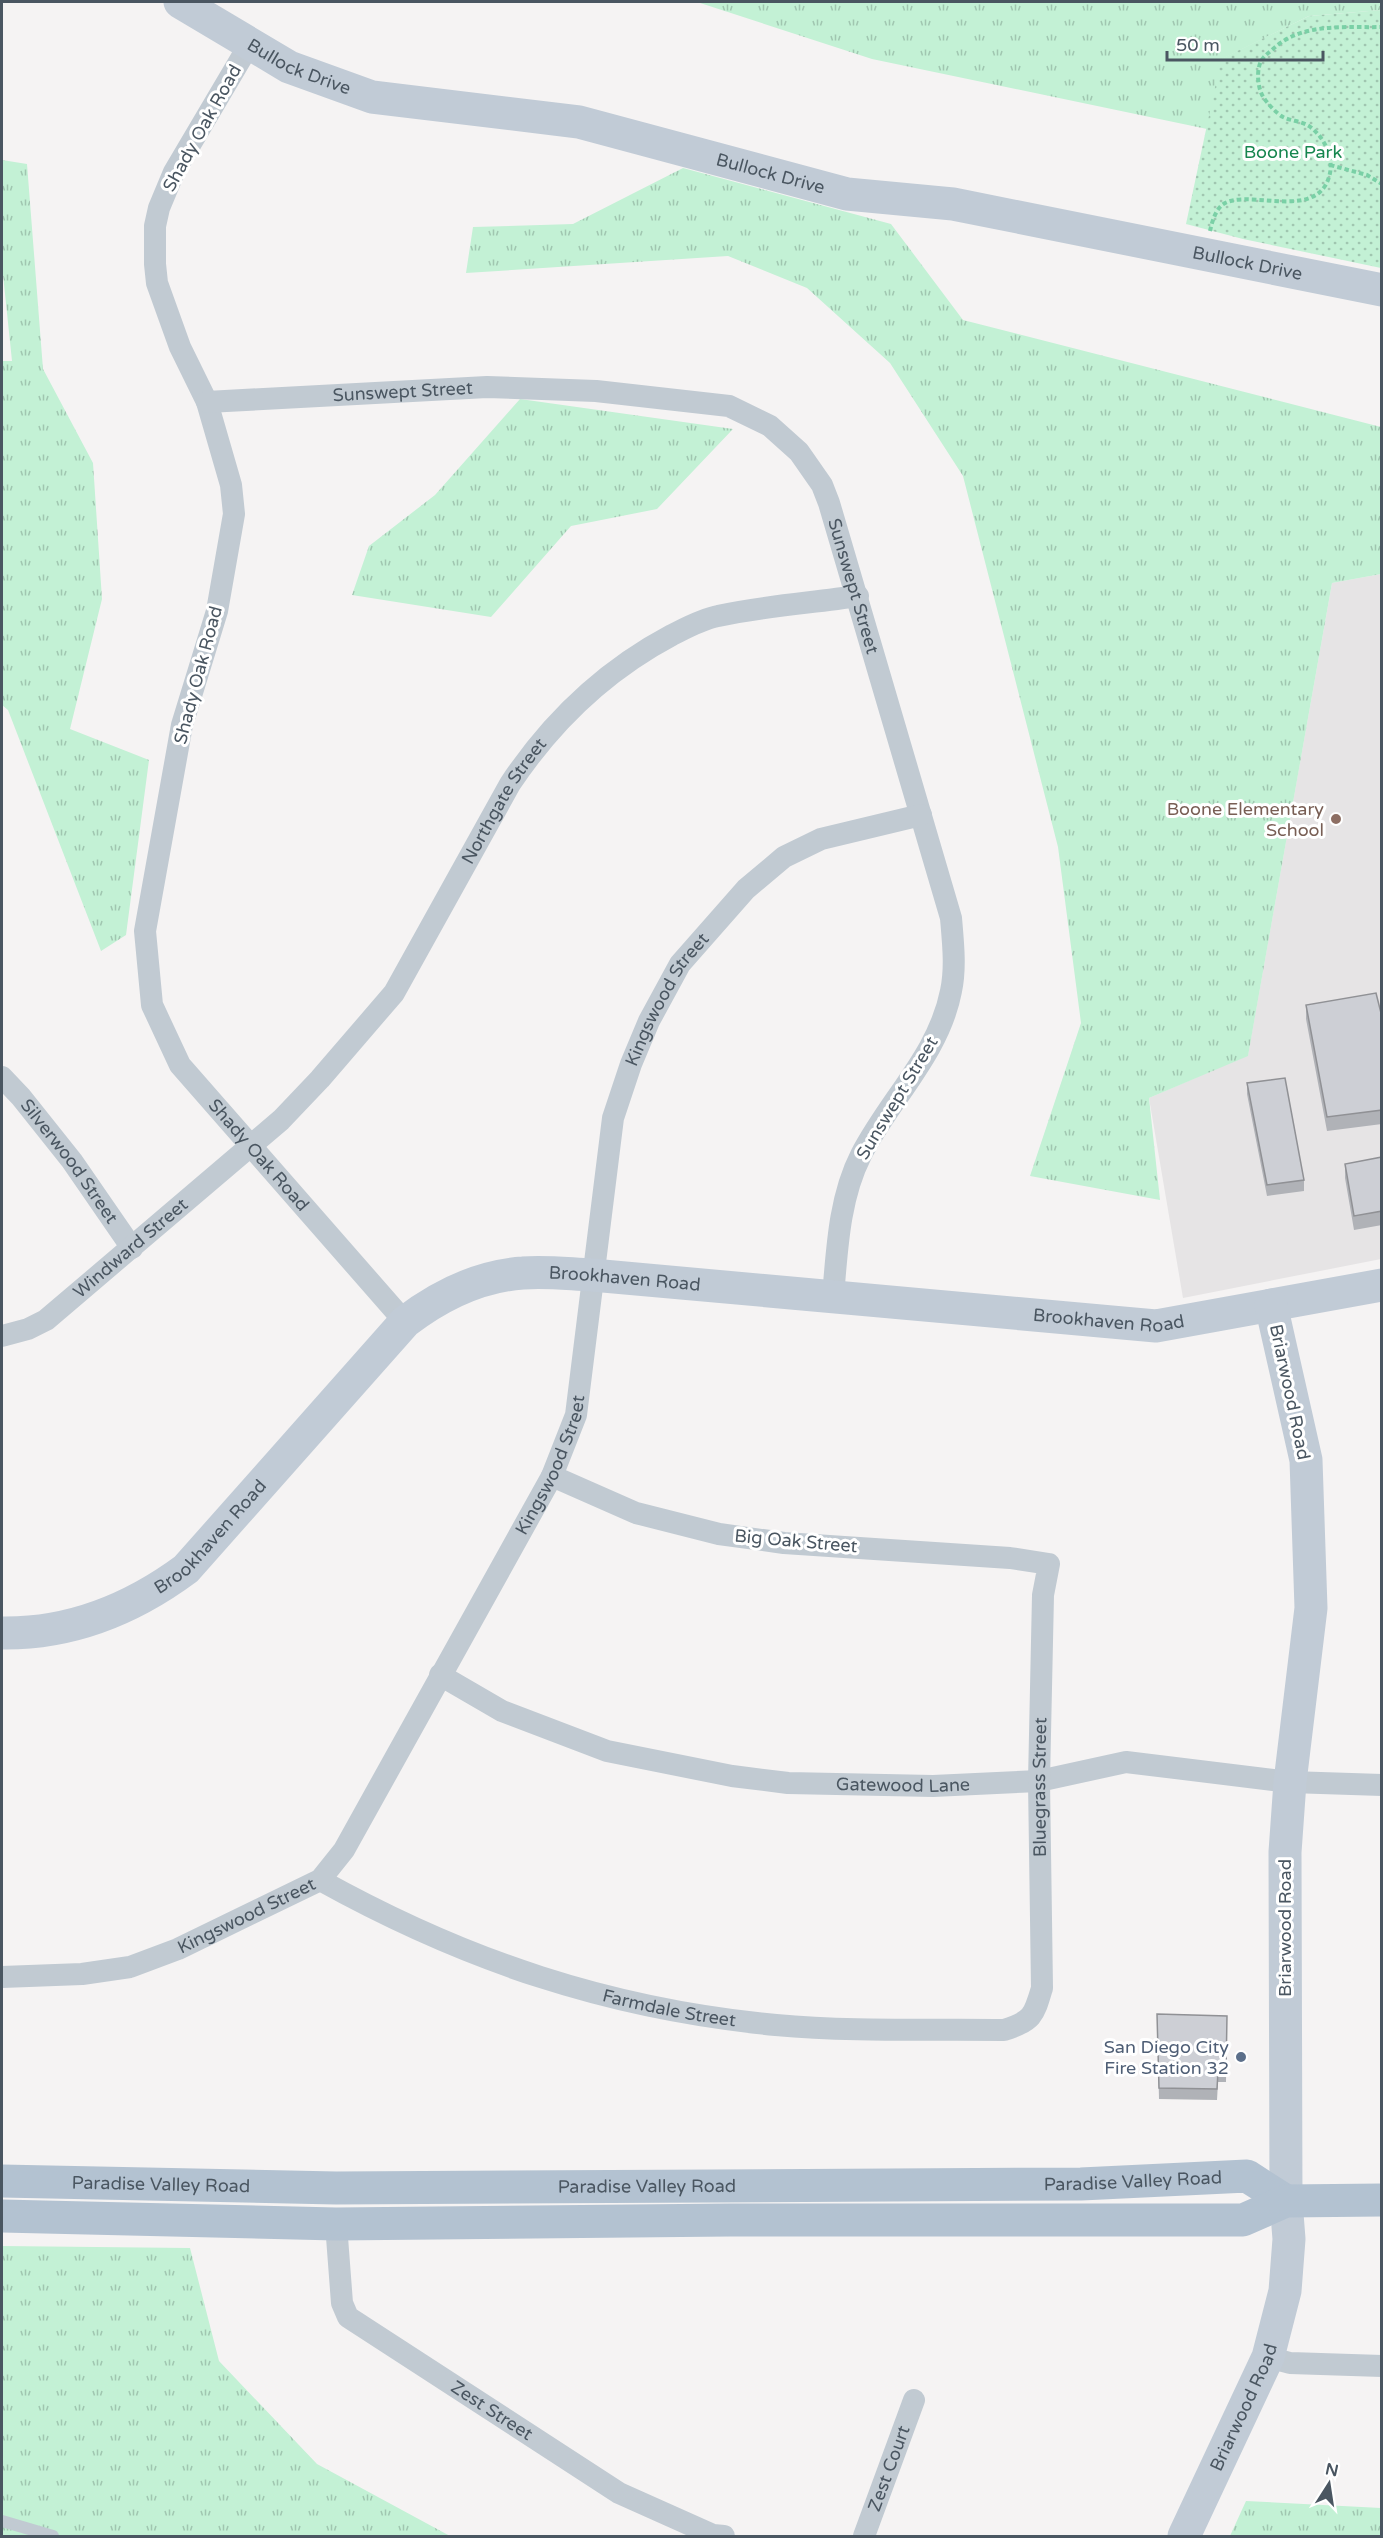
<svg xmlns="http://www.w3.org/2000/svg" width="1383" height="2538" viewBox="0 0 1383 2538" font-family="'Varela Round',sans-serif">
  <defs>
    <pattern id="grass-tufts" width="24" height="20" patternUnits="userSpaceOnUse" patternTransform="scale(1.5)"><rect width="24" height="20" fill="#c3f1d5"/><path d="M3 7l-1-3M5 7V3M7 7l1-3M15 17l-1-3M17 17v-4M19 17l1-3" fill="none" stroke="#a0c6b0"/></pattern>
    <pattern id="park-dots" width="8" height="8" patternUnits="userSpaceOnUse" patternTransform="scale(1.5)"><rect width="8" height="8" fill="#c3f1d5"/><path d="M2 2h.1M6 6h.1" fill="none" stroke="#a0c6b0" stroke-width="1.8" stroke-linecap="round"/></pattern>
  </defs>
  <rect width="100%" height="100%" fill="#f5f3f3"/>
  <path fill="#e6e4e5" d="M 1381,574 L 1381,1259 L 1183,1298 L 1149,1098 L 1248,1055 L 1332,583 Z"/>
  <path fill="url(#grass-tufts)" d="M 697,2 L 1381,2 L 1382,10 L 1309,16 L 1222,59 L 1207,129 L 872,59 Z
    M 2,160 L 27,164 L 43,369 L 93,463 L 102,599 L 70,729 L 149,760 L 126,935 L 101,951 L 8,710 L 2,705 L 2,361 L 12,361 L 2,265 Z
    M 683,168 L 891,224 L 963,320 L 1381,427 L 1381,574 L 1332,583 L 1248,1056 L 1149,1098 L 1160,1200 L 1030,1176 L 1081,1023 L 1058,847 L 963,476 L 890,363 L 807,288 L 728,256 L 466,273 L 473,227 L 573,224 Z
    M 520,399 L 733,429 L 657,509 L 571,526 L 491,617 L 352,595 L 369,546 L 435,495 Z
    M 2,2246 L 190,2248 L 219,2361 L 317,2464 L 450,2536 L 2,2536 Z
    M 1246,2501 L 1381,2508 L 1381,2536 L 1230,2536 Z"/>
  <path fill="url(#park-dots)" d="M 1381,10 L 1381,268 L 1243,239 L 1186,224 L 1221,59 L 1309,16 Z"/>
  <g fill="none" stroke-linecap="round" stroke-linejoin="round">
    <path stroke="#7ad0a6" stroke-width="4" stroke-dasharray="4.5 3" stroke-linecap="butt" d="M 1330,165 L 1367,175 L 1382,184
      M 1210,231 C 1212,222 1215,212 1221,206 C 1241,187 1304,218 1325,186 C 1338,165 1327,139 1309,126 C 1301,121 1291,121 1283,117 C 1277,114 1267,103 1264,98 C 1258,90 1257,75 1259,67 C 1261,58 1266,55 1273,49 C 1302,22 1345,28 1382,27"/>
    <path stroke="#c1cad2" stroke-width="12" d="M 2,2521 L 53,2536"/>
    <g stroke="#c1cad2" stroke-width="22">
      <path id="s1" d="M 249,45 L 174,172 L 159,208 L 155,226 L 155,264 L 157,283 L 180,347 L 207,402 L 231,485 L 234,514 L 217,611 L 182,725 L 145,931 L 152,1005 L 180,1065 L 405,1322"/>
      <path id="s2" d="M 207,402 L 487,387 L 596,391 L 729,406 L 770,426 L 799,452 L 822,485 L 829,503 L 951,918 C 953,942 956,968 951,991 C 939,1054 889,1100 861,1155 C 839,1198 837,1250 833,1297"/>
      <path id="s3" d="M 2,1077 L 21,1097 L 72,1161 L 132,1248"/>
      <path id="s4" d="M 2,1336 L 28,1329 L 46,1320 L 281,1120 L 320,1079 L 394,993 L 510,784 C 552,721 604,671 672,635 C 686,628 702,619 718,616 C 763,606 811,603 858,596"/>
      <path id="s5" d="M 440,1675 L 502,1711 L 607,1751 L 732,1776 L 788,1783 L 933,1786 L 1039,1781 L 1126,1762 L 1290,1782 L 1382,1785"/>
      <path id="s6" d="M 320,1880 C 466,1961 609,2009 776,2025 C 852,2032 928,2029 1004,2030 C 1033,2021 1034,2015 1042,1988 L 1039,1781 L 1043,1595 L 1049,1564 L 1010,1558 L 784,1543 L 719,1534 L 636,1513 L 552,1476"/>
      <path id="s7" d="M 2,1977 L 82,1974 L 130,1967 L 178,1949 L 320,1880 L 344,1850 L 552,1476 L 576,1415 L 613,1118 L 631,1064 L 649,1021 L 680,964 L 746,889 L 784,857 L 821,839 L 921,815"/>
      <path id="s8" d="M 336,2224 L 342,2303 L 348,2317 L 619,2493 L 713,2535 L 724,2536"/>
      <path d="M 1268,2357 L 1290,2363 L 1382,2366"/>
      <path id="s9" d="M 864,2536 L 914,2400"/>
    </g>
    <g stroke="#c1cbd6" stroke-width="33">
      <path id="s10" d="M 180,2 L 289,67 L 372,97 L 579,122 L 847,194 L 953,204 L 1382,290"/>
      <path id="s11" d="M 2,1633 C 70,1634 132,1609 186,1569 L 405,1322 C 439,1296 479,1276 523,1273 C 545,1271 569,1274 592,1275 L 1156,1326 L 1382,1285"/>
      <path id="s12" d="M 1184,2536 L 1268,2357 L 1285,2291 L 1289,2239 L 1286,2201 L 1285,1852 L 1290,1782 L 1311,1608 L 1306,1460 L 1271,1305"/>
    </g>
    <g stroke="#b3c2d1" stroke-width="33">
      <path id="s13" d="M 2,2181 L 336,2188 L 1081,2184 L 1247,2176 L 1286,2201"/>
      <path d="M 2,2216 L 336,2224 L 730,2220 L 1243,2220 L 1286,2201 L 1382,2200"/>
    </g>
  </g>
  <path fill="#b0b2b7" d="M 1306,1005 L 1382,1017 L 1382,1124 L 1327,1131 L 1306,1019 Z
    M 1247,1083 L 1304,1180 L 1304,1191 L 1267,1196 L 1247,1094 Z
    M 1382,1157 L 1382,1225 L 1354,1230 L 1345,1178 L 1345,1164 Z
    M 1157,2014 L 1227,2016 L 1226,2082 L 1218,2082 L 1217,2100 L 1159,2099 Z"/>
  <path fill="#cdcfd5" stroke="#909195" stroke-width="1.5" d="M 1376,993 L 1382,1017 L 1382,1110 L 1327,1117 L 1306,1005 Z
    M 1285,1078 L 1304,1180 L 1267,1185 L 1247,1083 Z
    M 1382,1157 L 1382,1211 L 1354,1216 L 1345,1164 Z
    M 1157,2014 L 1227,2016 L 1226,2071 L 1218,2071 L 1217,2089 L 1159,2088 Z"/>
  <circle fill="#8d6e63" stroke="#fff" stroke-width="2" cx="1336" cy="819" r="6"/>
  <circle fill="#5c6f8a" stroke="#fff" stroke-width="2" cx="1241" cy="2057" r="6"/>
  <g text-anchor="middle" stroke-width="6" stroke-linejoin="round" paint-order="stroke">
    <g font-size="18" fill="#4a5661" stroke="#fff">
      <text dy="6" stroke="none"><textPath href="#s10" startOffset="136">Bullock Drive</textPath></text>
      <text transform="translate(202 128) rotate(-61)" y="6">Shady Oak Road</text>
      <text dy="6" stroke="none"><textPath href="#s10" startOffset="622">Bullock Drive</textPath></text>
      <text dy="6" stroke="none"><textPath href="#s10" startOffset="1108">Bullock Drive</textPath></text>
      <text dy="6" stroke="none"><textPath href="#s2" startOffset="196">Sunswept Street</textPath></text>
      <text dy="6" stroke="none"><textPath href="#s2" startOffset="754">Sunswept Street</textPath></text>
      <text transform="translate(198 675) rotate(-75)" y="6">Shady Oak Road</text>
      <text dy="6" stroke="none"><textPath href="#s4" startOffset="747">Northgate Street</textPath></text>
      <text dy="6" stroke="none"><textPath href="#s7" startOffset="1300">Kingswood Street</textPath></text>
      <text transform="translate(897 1098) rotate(-59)" y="6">Sunswept Street</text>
      <text dy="6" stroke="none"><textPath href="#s1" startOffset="1194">Shady Oak Road</textPath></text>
      <text dy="6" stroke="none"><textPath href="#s3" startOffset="108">Silverwood Street</textPath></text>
      <text dy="6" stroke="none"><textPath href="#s4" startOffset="158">Windward Street</textPath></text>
      <text dy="6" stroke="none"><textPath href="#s11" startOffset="760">Brookhaven Road</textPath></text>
      <text dy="6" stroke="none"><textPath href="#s11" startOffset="1246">Brookhaven Road</textPath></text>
      <text transform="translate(1290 1392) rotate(78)" y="6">Briarwood Road</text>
      <text dy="6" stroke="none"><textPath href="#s7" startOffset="814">Kingswood Street</textPath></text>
      <text dy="6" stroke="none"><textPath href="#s11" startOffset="238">Brookhaven Road</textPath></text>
      <text transform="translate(796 1541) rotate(5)" y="6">Big Oak Street</text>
      <text dy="6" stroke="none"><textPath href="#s5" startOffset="483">Gatewood Lane</textPath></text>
      <text dy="6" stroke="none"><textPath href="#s6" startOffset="972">Bluegrass Street</textPath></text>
      <text dy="6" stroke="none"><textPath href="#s7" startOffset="256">Kingswood Street</textPath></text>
      <text transform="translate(1285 1928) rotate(-90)" y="6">Briarwood Road</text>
      <text dy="6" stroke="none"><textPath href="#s6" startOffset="374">Farmdale Street</textPath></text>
      <text dy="6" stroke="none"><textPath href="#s13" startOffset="1131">Paradise Valley Road</textPath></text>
      <text dy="6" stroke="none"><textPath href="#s13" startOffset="159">Paradise Valley Road</textPath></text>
      <text dy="6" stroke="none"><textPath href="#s13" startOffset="645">Paradise Valley Road</textPath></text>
      <text dy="6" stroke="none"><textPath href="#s12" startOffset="142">Briarwood Road</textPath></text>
      <text dy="6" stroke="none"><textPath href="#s8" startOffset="266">Zest Street</textPath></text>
      <text dy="6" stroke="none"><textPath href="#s9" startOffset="72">Zest Court</textPath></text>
    </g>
    <g font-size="18" fill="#17864f" stroke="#fff">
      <text x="1293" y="158">Boone Park</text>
    </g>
    <g font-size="18" fill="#785e54" stroke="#fff" text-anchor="end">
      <text x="1324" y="815">Boone Elementary<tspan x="1324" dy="21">School</tspan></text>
    </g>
    <g font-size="18" fill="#4e5e75" stroke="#fff" text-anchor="end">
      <text x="1229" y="2053">San Diego City<tspan x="1229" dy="21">Fire Station 32</tspan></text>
    </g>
  </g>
  <rect width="1383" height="2538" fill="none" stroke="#4a5661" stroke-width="6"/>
  <g transform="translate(1329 2484) rotate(12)" stroke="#ffffff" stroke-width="4.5" paint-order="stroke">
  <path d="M0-4.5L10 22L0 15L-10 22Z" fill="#4a5661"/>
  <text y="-9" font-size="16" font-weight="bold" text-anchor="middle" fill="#4a5661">N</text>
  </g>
  <path d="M1167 51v9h156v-9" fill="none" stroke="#4a5661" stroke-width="3"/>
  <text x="1176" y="51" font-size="18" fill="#4a5661" stroke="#ffffff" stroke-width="4.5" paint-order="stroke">50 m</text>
</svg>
